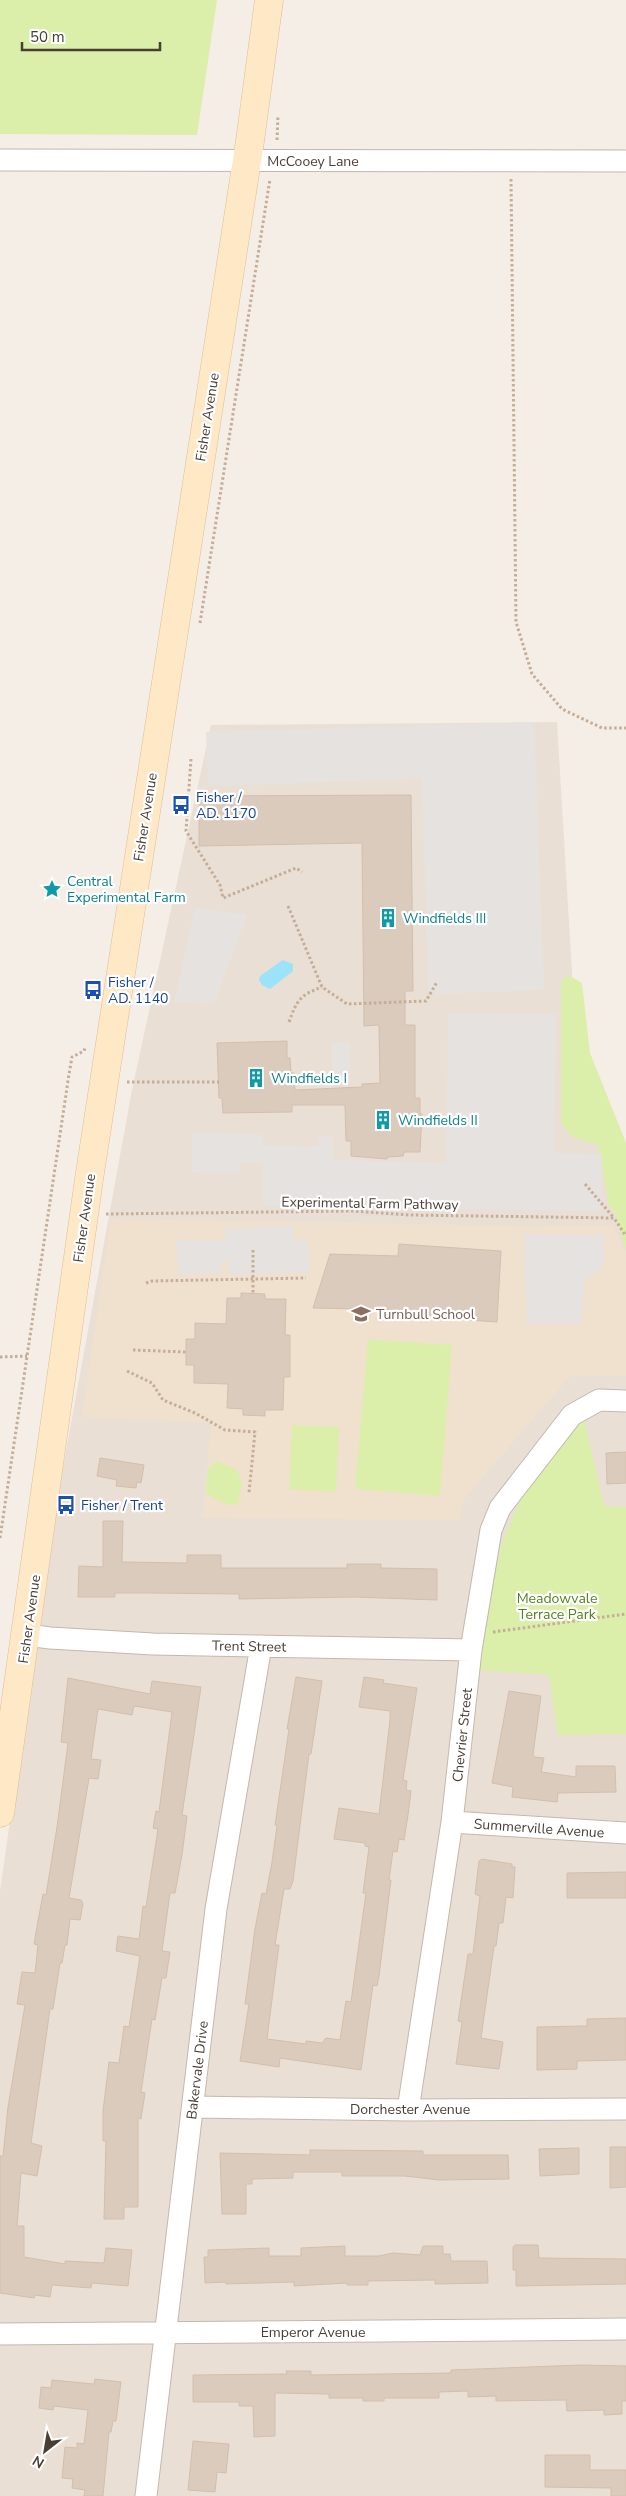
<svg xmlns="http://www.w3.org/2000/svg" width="626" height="2496" viewBox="0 0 626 2496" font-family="'Nunito Sans',sans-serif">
  <rect width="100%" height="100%" fill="#f5eee6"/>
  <path fill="#eadfd4" d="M 557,722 L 577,1056 L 626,1221 L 626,2496 L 0,2496 L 0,1891 L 51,1533 L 132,1090 L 211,725 Z"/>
  <path fill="#f0e1cf" d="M 111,1219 L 527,1226 L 613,1225 L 626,1252 L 626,1376 L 570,1376 L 463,1500 L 460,1520 L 203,1518 L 211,1423 L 82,1417 Z"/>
  <path fill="#dbeeaa" d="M 0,0 L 217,0 L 197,135 L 0,134 Z
    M 568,975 L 582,983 L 590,1053 L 626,1143 L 626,1250 L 615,1212 L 609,1206 L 598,1145 L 572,1137 L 561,1123 L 561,981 Z
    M 368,1339 L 452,1345 L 440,1496 L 355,1489 Z
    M 584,1419 L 604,1506 L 626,1507 L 626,1734 L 558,1735 L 549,1675 L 479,1670 L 483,1624 L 502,1543 L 524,1490 Z
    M 292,1425 L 339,1427 L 336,1492 L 289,1489 Z
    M 217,1461 L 237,1470 L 242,1482 L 238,1504 C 226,1507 215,1499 206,1493 L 208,1468 Z"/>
  <path fill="#e6e2df" d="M 534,722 L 544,990 L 429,994 L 422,779 L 208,786 L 206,732 Z
    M 195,908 L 247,915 L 214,1004 L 174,1002 Z
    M 448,1013 L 556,1014 L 554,1153 L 602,1154 L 601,1211 L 263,1206 L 263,1163 L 240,1163 L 240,1173 L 192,1172 L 192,1133 L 263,1135 L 263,1145 L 318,1146 L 318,1136 L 333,1136 L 333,1160 L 446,1163 Z
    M 332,1043 L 350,1043 L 350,1083 L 333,1083 Z
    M 293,1226 L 294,1240 L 308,1239 L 310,1272 L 229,1275 L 229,1264 L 225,1260 L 222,1262 L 221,1273 L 179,1274 L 176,1240 L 226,1240 L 225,1228 Z
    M 524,1234 L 604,1235 L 604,1265 L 585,1281 L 581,1324 L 527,1324 Z"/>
  <path fill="#9ce2f9" d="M 283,960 L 293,964 L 293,971 L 270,989 L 262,985 L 259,980 L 260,976 Z"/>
  <path fill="#dbcbbd" stroke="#d4bead" d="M 411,795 L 413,991 L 405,991 L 405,1025 L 415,1025 L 415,1098 L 420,1098 L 420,1114 L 422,1114 L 420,1152 L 404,1152 L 403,1156 L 387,1157 L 387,1159 L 351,1156 L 351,1141 L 346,1141 L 345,1105 L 292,1105 L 292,1112 L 223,1113 L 222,1098 L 219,1098 L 217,1043 L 287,1041 L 287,1058 L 290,1058 L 291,1073 L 294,1073 L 295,1090 L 362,1087 L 362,1084 L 380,1083 L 379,1025 L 364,1026 L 362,843 L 199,846 L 199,796 Z
    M 399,1244 L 501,1251 L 497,1322 L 409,1316 L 409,1310 L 313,1308 L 330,1254 L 398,1256 Z
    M 241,1293 L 265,1294 L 265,1299 L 286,1299 L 285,1335 L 290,1335 L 290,1377 L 284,1377 L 283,1410 L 265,1410 L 265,1416 L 243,1415 L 243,1409 L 227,1408 L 228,1384 L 194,1383 L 194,1365 L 186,1365 L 186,1339 L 195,1339 L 195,1323 L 226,1324 L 227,1298 L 241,1298 Z
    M 626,1452 L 626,1483 L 607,1484 L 606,1453 Z
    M 100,1458 L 144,1465 L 141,1483 L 137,1482 L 136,1488 L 116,1486 L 117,1480 L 97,1476 Z
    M 103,1521 L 123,1521 L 122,1562 L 187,1563 L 187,1555 L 221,1555 L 221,1568 L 347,1568 L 347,1564 L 381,1564 L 381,1568 L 437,1569 L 437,1600 L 355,1597 L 239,1599 L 239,1594 L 150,1593 L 115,1593 L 115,1597 L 78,1597 L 79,1566 L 103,1567 Z
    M 296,1677 L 322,1681 L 311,1754 L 309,1754 L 293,1881 L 290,1889 L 284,1889 L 275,1945 L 279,1945 L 267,2039 L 306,2044 L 306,2041 L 322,2043 L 326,2038 L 340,2040 L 346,2001 L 351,2002 L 366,1893 L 363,1893 L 369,1847 L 365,1846 L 365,1843 L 334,1839 L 339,1808 L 379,1814 L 390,1720 L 390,1711 L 359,1707 L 364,1677 L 384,1680 L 383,1683 L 417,1688 L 403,1780 L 407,1781 L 406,1790 L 411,1791 L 408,1815 L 404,1840 L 399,1839 L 397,1852 L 393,1851 L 389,1880 L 391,1880 L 379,1976 L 377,1986 L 373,1985 L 361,2070 L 280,2058 L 279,2067 L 240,2061 L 249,2004 L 245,2004 L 255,1929 L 262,1893 L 266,1894 L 272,1862 L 277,1826 L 275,1825 L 289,1729 L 287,1729 Z
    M 68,1678 L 150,1694 L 152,1681 L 201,1687 L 182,1815 L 187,1816 L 182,1855 L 175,1893 L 170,1893 L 162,1951 L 170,1952 L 166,1978 L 162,1978 L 155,2020 L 152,2019 L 141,2092 L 145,2093 L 141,2119 L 138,2118 L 138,2207 L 124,2207 L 124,2219 L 104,2219 L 106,2141 L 103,2141 L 103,2111 L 109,2062 L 119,2063 L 124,2026 L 129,2027 L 140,1956 L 116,1951 L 118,1936 L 139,1939 L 143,1906 L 146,1907 L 158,1829 L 153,1828 L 156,1811 L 159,1812 L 172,1712 L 134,1706 L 132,1715 L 98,1709 L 91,1759 L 101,1760 L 98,1779 L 89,1778 L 69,1898 L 81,1900 L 83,1904 L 80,1920 L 70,1919 L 67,1945 L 65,1945 L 62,1963 L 60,1963 L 53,2009 L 50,2009 L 31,2143 L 42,2146 L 37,2176 L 21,2173 L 17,2226 L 24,2226 L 24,2257 L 65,2264 L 65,2261 L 104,2263 L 106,2248 L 132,2250 L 128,2286 L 92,2283 L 91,2288 L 52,2285 L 50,2297 L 35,2295 L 34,2298 L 0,2293 L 0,2156 L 3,2156 L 8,2107 L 25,2005 L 17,2004 L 22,1972 L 35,1973 L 38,1945 L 34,1944 L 38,1921 L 43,1894 L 46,1895 L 57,1827 L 68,1743 L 61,1742 Z
    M 509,1691 L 541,1696 L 533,1754 L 534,1757 L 544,1758 L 541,1772 L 576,1777 L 576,1766 L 615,1766 L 616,1792 L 558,1793 L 557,1802 L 512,1797 L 513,1787 L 492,1783 Z
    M 482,1859 L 512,1864 L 512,1867 L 515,1867 L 513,1898 L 506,1897 L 503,1923 L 499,1923 L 496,1946 L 494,1946 L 481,2038 L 503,2042 L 499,2069 L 456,2064 L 462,2022 L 458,2021 L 468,1954 L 473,1954 L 480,1896 L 475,1894 L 479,1861 Z
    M 626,1872 L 626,1898 L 567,1898 L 567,1873 Z
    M 626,2018 L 626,2060 L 577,2061 L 577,2069 L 537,2070 L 537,2027 L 584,2026 L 587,2026 L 587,2019 Z
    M 610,2147 L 626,2147 L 626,2187 L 610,2188 Z
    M 579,2148 L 579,2174 L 540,2176 L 539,2149 Z
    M 310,2150 L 423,2151 L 423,2155 L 508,2155 L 509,2179 L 439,2180 L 405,2176 L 342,2176 L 342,2172 L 293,2172 L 293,2178 L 252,2179 L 252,2184 L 246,2184 L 246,2214 L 222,2214 L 220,2153 L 310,2155 Z
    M 515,2245 L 538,2245 L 539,2258 L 626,2259 L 626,2284 L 516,2286 L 516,2270 L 513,2270 L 513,2247 Z
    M 345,2246 L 345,2256 L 379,2256 L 393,2253 L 420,2255 L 423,2246 L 443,2246 L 443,2254 L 450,2254 L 451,2261 L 487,2261 L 488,2283 L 435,2284 L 435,2280 L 368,2281 L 368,2285 L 347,2285 L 347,2283 L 294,2286 L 294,2282 L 226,2284 L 226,2282 L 205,2283 L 204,2257 L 208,2257 L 208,2250 L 269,2248 L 269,2256 L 301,2256 L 301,2248 Z
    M 581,2365 L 626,2366 L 626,2401 L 622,2401 L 622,2414 L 604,2415 L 604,2410 L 567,2411 L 566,2400 L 496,2401 L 496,2396 L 468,2397 L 468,2391 L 439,2392 L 439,2398 L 384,2398 L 384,2401 L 363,2401 L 363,2398 L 329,2398 L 329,2394 L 275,2393 L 275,2436 L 254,2437 L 253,2406 L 239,2406 L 239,2402 L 193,2402 L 193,2375 L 287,2374 L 286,2371 L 311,2371 L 311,2375 L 451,2373 L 451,2370 Z
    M 95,2379 L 121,2382 L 116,2421 L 113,2421 L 111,2432 L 109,2432 L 103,2496 L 84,2496 L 85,2490 L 72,2488 L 73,2479 L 62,2478 L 65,2447 L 77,2448 L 77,2443 L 84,2444 L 88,2410 L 54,2406 L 53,2410 L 39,2408 L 41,2387 L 51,2388 L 52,2380 L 94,2384 Z
    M 193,2441 L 229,2444 L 226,2473 L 217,2472 L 215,2492 L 188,2490 Z
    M 545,2455 L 590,2455 L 590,2470 L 626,2470 L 626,2496 L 611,2496 L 611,2488 L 545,2487 Z"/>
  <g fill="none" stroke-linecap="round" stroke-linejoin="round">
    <g stroke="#c5b7ab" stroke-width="23">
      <path id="street" d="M 0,160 L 626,161
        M 27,1635 L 50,1638 L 153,1644 L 471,1650
        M 452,1822 L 626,1833
        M 193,2107 L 408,2110 L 626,2109
        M 408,2110 L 452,1822 L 471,1650 L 491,1530 L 500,1508 L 572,1415 L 599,1400 L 626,1401
        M 0,2334 L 626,2329
        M 146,2496 L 216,1909 L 261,1646"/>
    </g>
    <g stroke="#debe93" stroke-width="29">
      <path id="secondary" d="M 0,1813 L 89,1179 L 250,141 L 269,0"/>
    </g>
    <path stroke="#c5ad97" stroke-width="3" stroke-dasharray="2.5 2.5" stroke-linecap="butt" d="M 277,140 L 278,115
      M 511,179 L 516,622 L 532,674 L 562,709 L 602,728 L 626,728
      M 200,623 L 270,179
      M 191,759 L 186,831 L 220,885 L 223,898 L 296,868 L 302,872
      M 288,906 L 322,987 L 347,1004 L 426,1001 L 437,982
      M 289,1022 C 297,1000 300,995 322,987
      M 127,1082 L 219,1082
      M 585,1184 L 614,1218
      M 106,1214 L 352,1211 L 410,1215 L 614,1218 L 626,1236
      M 253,1250 L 253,1294
      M 146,1283 L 152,1281 L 306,1278
      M 133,1350 L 186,1352
      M 0,1357 L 27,1356
      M 127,1371 L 152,1383 L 163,1400 L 195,1413 L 225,1430 L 255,1432 L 249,1493
      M 0,1538 L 69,1074 L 72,1057 L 84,1051 L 85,1048
      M 493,1632 L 626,1614"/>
    <use href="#street" stroke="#fff" stroke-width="21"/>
    <use href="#secondary" stroke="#ffe8c6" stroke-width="28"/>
  </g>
  <defs>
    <g id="bus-bare" transform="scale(1.5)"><path d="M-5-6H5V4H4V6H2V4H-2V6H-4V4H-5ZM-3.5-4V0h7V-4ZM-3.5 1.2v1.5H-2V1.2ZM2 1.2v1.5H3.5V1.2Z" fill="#1a4fb4" stroke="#fff" stroke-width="2.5" paint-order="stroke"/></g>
    <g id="sight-bare" transform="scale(1.5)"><path d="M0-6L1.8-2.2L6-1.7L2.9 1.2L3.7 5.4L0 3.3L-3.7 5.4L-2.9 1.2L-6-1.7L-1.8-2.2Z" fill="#0f9aa8" stroke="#fff" stroke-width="2.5" paint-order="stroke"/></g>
    <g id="building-bare" transform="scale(1.5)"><path d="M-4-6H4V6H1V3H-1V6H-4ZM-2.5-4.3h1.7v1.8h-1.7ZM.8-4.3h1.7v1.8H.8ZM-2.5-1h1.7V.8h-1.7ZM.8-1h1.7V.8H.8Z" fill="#0f9aa8" stroke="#fff" stroke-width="2.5" paint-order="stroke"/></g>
    <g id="school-bare" transform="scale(1.5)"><path d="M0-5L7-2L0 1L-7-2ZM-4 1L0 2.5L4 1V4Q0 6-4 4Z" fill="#8d6e63" stroke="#fff" stroke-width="2.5" paint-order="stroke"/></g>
  </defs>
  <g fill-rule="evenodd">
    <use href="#bus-bare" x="181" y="805"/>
    <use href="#sight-bare" x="52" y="889"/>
    <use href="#building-bare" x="388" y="918"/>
    <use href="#bus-bare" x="93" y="990"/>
    <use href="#building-bare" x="256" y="1078"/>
    <use href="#building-bare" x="383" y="1120"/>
    <use href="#school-bare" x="361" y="1314"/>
    <use href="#bus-bare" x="66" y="1505"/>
  </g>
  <g text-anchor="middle" stroke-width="4.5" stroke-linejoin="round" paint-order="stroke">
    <g font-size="14" fill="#493e35" stroke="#fff">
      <text x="313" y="166">McCooey Lane</text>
      <text transform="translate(207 417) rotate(-81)" y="5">Fisher Avenue</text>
      <text transform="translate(145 817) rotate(-81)" y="5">Fisher Avenue</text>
      <text transform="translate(370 1203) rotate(1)" y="5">Experimental Farm Pathway</text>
      <text transform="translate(84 1218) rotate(-82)" y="5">Fisher Avenue</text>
      <text transform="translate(29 1619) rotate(-82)" y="5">Fisher Avenue</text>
      <text transform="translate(249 1646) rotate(1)" y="5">Trent Street</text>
      <text transform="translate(462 1735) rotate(-84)" y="5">Chevrier Street</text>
      <text transform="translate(539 1828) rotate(4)" y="5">Summerville Avenue</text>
      <text transform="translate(197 2070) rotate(-83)" y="5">Bakervale Drive</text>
      <text x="410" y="2114">Dorchester Avenue</text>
      <text x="313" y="2337">Emperor Avenue</text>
    </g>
    <g font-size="14" fill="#164399" stroke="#fff" text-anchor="start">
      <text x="196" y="802">Fisher /<tspan x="196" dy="16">AD. 1170</tspan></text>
      <text x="108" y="987">Fisher /<tspan x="108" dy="16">AD. 1140</tspan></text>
      <text x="81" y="1510">Fisher / Trent</text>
    </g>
    <g font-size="14" fill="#0d838f" stroke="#fff" text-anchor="start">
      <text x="67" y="886">Central<tspan x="67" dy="16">Experimental Farm</tspan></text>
      <text x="403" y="923">Windfields III</text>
      <text x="271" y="1083">Windfields I</text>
      <text x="398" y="1125">Windfields II</text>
    </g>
    <g font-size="14" fill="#785e54" stroke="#fff" text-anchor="start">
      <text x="376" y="1319">Turnbull School</text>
    </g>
    <g font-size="14" fill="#558220" stroke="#fff">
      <text x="557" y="1603">Meadowvale<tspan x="557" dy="16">Terrace Park</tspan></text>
    </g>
  </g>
  <g transform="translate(45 2451) rotate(211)" stroke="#ffffff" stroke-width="4" paint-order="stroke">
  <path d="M0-4L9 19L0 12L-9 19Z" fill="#493e35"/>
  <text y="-8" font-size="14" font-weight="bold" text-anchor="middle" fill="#493e35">N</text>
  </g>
  <path d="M22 42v8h138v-8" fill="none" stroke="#493e35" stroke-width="2.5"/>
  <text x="30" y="42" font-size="15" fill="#493e35" stroke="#ffffff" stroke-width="4" paint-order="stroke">50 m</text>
</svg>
